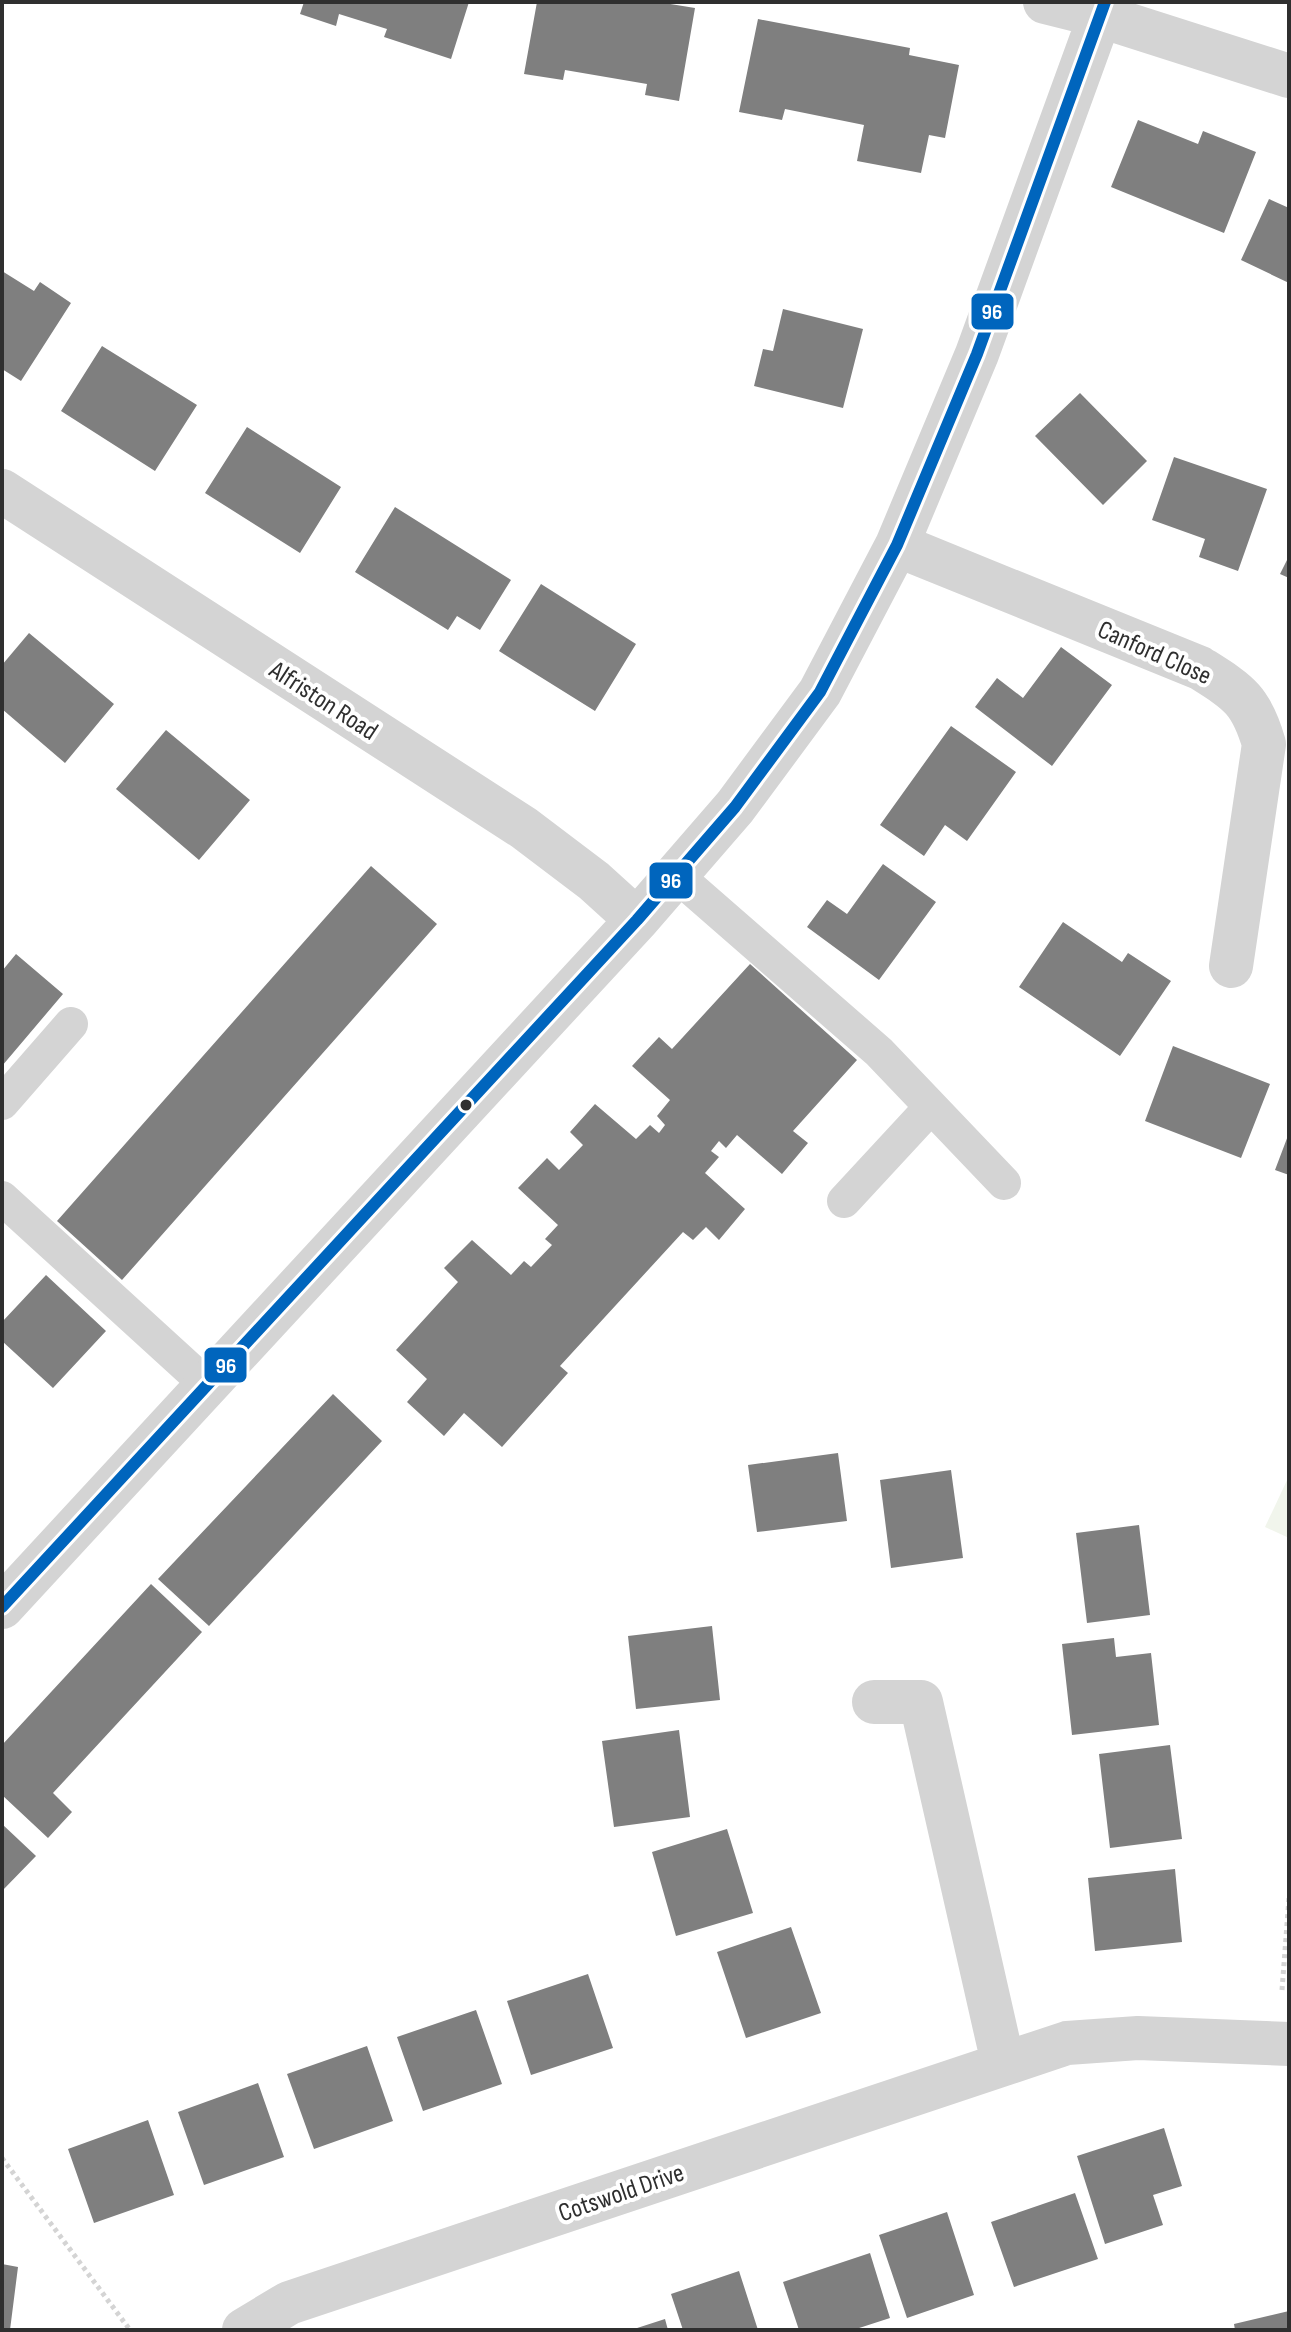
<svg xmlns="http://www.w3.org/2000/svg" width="1291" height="2332" viewBox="0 0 1291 2332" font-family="'Sofia Sans Condensed',sans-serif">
  <rect width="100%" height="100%" fill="#fff"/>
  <path fill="#f1f5ec" d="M 1289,1476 L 1289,1538 L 1265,1527 Z"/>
  <path fill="#7f7f7f" d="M 304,2 L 469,2 L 451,59 L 384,37 L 387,29 L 339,14 L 336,26 L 300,14 Z
    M 537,2 L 658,2 L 695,8 L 679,101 L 645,95 L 647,84 L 565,70 L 563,80 L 524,74 Z
    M 758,19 L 910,48 L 909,55 L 959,65 L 945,138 L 929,135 L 921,173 L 857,161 L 864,125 L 785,109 L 782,120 L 739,112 Z
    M 1138,120 L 1198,144 L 1203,131 L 1256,152 L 1224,233 L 1111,187 Z
    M 1269,199 L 1289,208 L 1289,283 L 1241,260 Z
    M 2,271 L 34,291 L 40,282 L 71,303 L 21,381 L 2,369 Z
    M 783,309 L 863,329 L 843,408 L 754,386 L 763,349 L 773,351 Z
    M 102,346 L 197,405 L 155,471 L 61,411 Z
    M 1080,393 L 1147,461 L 1103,505 L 1035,436 Z
    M 247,427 L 341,487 L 300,553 L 205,493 Z
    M 1174,457 L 1267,489 L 1238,571 L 1199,557 L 1205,539 L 1152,520 Z
    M 395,507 L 511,580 L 480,630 L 457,616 L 448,630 L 355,572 Z
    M 1289,556 L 1289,578 L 1280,574 Z
    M 541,584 L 636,644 L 595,711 L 499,651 Z
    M 29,633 L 114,704 L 65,763 L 2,709 L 2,665 Z
    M 1061,647 L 1112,685 L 1052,766 L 975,707 L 997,678 L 1023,698 Z
    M 951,726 L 1016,772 L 967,841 L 945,825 L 924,856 L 880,825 Z
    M 166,730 L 250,800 L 199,860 L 116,789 Z
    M 883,864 L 936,902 L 879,980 L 807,927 L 827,900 L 847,914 Z
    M 371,866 L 437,924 L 122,1280 L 57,1221 Z
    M 1063,922 L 1122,962 L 1128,953 L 1171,981 L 1120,1056 L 1019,987 Z
    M 16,954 L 63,994 L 2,1066 L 2,971 Z
    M 750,964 L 857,1060 L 793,1131 L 808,1143 L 782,1174 L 737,1135 L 726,1148 L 719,1141 L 711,1151 L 719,1157 L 705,1173 L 745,1209 L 719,1240 L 706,1227 L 693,1240 L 683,1232 L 560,1366 L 568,1373 L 502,1447 L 464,1413 L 444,1436 L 407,1402 L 427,1379 L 396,1350 L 458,1282 L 444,1268 L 472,1240 L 511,1275 L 524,1261 L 531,1267 L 552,1245 L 545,1239 L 558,1225 L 518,1188 L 547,1158 L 559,1170 L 583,1145 L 570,1132 L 595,1104 L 636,1139 L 650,1125 L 659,1133 L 665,1125 L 657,1116 L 670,1100 L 632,1066 L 659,1037 L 672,1049 Z
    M 1173,1046 L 1270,1084 L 1241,1158 L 1145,1121 Z
    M 1289,1133 L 1289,1175 L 1275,1170 Z
    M 46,1275 L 106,1331 L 53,1388 L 2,1341 L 2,1322 Z
    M 333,1394 L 382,1441 L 209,1626 L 158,1579 Z
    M 838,1453 L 847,1521 L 757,1532 L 748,1465 Z
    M 951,1470 L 963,1558 L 891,1568 L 880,1480 Z
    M 1139,1525 L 1150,1615 L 1087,1623 L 1076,1533 Z
    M 151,1584 L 202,1632 L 53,1793 L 72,1812 L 48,1838 L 2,1795 L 2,1745 Z
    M 712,1626 L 720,1700 L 636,1709 L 628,1636 Z
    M 1114,1638 L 1116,1657 L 1151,1653 L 1159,1725 L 1072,1735 L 1062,1644 Z
    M 679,1730 L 690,1817 L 614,1827 L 602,1741 Z
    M 1170,1745 L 1182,1839 L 1110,1848 L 1099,1754 Z
    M 2,1824 L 36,1856 L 2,1891 Z
    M 727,1829 L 753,1913 L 676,1936 L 652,1852 Z
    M 1175,1869 L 1182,1942 L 1095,1951 L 1088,1878 Z
    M 791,1927 L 821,2013 L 746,2038 L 717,1952 Z
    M 588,1974 L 613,2048 L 531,2075 L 507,2001 Z
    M 476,2010 L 502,2084 L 423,2111 L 397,2037 Z
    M 367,2046 L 393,2121 L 314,2149 L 287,2074 Z
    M 258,2083 L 284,2157 L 204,2185 L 178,2112 Z
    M 148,2120 L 174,2195 L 94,2223 L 68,2149 Z
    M 1164,2128 L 1182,2186 L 1153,2195 L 1163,2225 L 1105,2244 L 1077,2156 Z
    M 1075,2193 L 1098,2259 L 1014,2287 L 991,2222 Z
    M 947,2212 L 974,2295 L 907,2318 L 879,2235 Z
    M 870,2253 L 890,2318 L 853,2330 L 799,2330 L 783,2282 Z
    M 2,2264 L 18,2267 L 10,2330 L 2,2330 Z
    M 739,2271 L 758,2330 L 683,2330 L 671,2294 Z
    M 1289,2311 L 1289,2330 L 1235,2330 L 1234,2324 Z
    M 665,2319 L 668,2330 L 634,2330 L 634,2329 Z"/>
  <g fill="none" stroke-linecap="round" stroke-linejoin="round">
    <path stroke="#d4d4d4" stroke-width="5" stroke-dasharray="4 4" stroke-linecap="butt" d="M 1282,1990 L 1289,1898
      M 2,2158 L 130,2330"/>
    <path stroke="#d4d4d4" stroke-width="34" d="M 676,875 L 879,1052 L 1004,1183
      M 2,1103 L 71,1024
      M 2,1198 L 207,1385
      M 844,1201 L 931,1107"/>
    <path stroke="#d4d4d4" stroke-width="44" d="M 1045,2 L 1101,16 L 1289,76
      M 2,491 L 524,828 L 594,881 L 637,920
      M 897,545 L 1200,668 C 1238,692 1251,699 1264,744 L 1231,966
      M 2,1607 L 637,920 L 735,807 L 820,692 L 897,545 L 977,354 L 1105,2
      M 874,1702 L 921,1702 L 1003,2063
      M 244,2330 L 289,2303 L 1067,2043 L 1138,2038 L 1289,2044"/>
    <g stroke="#fff" stroke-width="18">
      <path id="bus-1" d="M 2,1607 L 637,920 L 735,807 L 820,692 L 897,545 L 977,354 L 1105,2"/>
    </g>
    <use href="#bus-1" stroke="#0065bd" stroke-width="12"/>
  </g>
  <circle fill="#2f2f2f" stroke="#fff" stroke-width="3" cx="466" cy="1105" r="7"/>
  <g text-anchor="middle" stroke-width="8" stroke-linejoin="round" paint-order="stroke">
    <g font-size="26" fill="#2f2f2f" stroke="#fff">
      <text transform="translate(1155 652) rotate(24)" y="9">Canford Close</text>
      <text transform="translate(324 700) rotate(33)" y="9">Alfriston Road</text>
      <text transform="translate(621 2192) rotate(-19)" y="9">Cotswold Drive</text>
    </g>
  </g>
  <g stroke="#fff" stroke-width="3">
    <rect x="970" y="292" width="45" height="39" rx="8" fill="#0065bd"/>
    <rect x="648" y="861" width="46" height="39" rx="8" fill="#0065bd"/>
    <rect x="203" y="1346" width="45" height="38" rx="8" fill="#0065bd"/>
  </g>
  <g font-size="22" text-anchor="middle" font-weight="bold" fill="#fff">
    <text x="992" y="319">96</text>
    <text x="671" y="888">96</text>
    <text x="226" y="1373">96</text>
  </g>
  <rect width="1291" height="2332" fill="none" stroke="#2f2f2f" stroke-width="8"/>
</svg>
